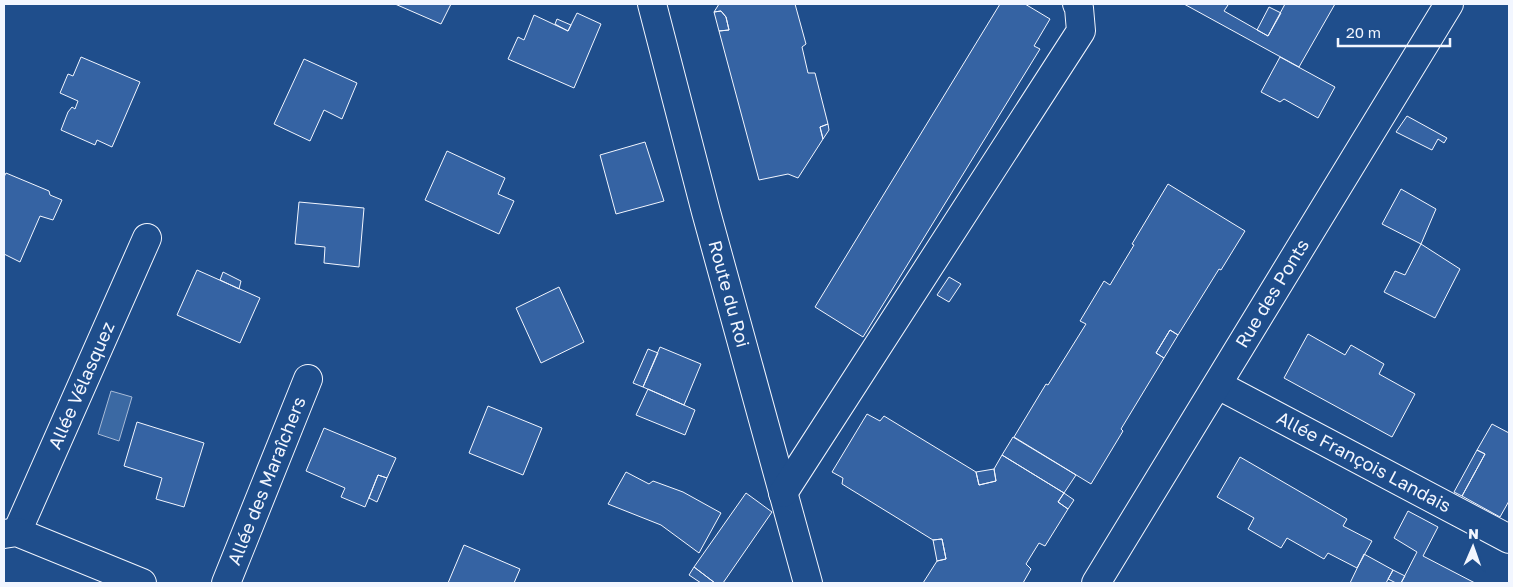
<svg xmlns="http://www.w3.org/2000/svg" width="1513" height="587" viewBox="0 0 1513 587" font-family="'Golos Text',sans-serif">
  <rect width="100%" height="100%" fill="#1f4e8c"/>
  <path fill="#3b69a3" stroke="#a8bbd7" d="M 111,391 L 132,397 L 119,441 L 98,434 Z"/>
  <path fill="#3563a3" stroke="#f2f6ff" d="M 395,4 L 451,4 L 441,24 Z
    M 719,4 L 795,4 L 806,44 L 802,47 L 808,73 L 815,73 L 828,124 L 820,127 L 823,139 L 798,178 L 788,174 L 759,180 L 719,31 L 729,30 L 726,17 L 721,11 L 714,12 Z
    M 1000,4 L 1025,4 L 1050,19 L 1034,46 L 1040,49 L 863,337 L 815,307 Z
    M 1184,4 L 1226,4 L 1228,5 L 1224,11 L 1268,36 L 1285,4 L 1335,4 L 1299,67 Z
    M 1269,7 L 1281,13 L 1268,36 L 1257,30 Z
    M 721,11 L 726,17 L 729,30 L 719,31 L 714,12 Z
    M 577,13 L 601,24 L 574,88 L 508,59 L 518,37 L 524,40 L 534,15 L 568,31 Z
    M 557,19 L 571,25 L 568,31 L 555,24 Z
    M 81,57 L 140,82 L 112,147 L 97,140 L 95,145 L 61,130 L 68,112 L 72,107 L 75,109 L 78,101 L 60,93 L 68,74 L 73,76 Z
    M 1280,57 L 1335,87 L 1318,118 L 1284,99 L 1280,102 L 1261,92 Z
    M 304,59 L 357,83 L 342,119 L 324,110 L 310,141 L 274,124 Z
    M 1407,116 L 1447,138 L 1444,143 L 1438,139 L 1432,150 L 1396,132 Z
    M 828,124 L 829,130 L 823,139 L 820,127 Z
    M 645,142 L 664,201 L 616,214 L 600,155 Z
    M 447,151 L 505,178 L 498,194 L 514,201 L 499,234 L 425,200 Z
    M 6,173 L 49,191 L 50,195 L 62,200 L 53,220 L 40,216 L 20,262 L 4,254 L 4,177 Z
    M 1168,184 L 1245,231 L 1221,270 L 1219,269 L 1178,335 L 1170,330 L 1156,353 L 1164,358 L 1121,429 L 1123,431 L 1091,484 L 1014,437 L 1046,384 L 1048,385 L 1086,324 L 1080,321 L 1104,281 L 1110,285 L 1134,245 L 1132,244 Z
    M 1401,189 L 1436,209 L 1421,244 L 1382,224 Z
    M 299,202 L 364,208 L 359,267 L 324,263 L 325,247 L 295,244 Z
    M 1421,244 L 1460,269 L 1435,318 L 1384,292 L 1395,271 L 1405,275 Z
    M 197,270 L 260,298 L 240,343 L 177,315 Z
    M 223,272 L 241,281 L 239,289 L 220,280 Z
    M 949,277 L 961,284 L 949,302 L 937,295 Z
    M 559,287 L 584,342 L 541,363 L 516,308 Z
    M 1170,330 L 1178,335 L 1164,358 L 1156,353 Z
    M 1308,334 L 1345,355 L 1351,345 L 1384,364 L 1379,374 L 1415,394 L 1392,437 L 1284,378 Z
    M 660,347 L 701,364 L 684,405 L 643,387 Z
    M 648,349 L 658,353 L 643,387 L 633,383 Z
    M 648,389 L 695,410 L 685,435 L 636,415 Z
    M 488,406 L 542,428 L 523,475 L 469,453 Z
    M 867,414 L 880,421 L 884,416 L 976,472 L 979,485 L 996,481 L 994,469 L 1002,455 L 1064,493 L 1058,502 L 1068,509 L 1045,546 L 1039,543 L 1026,564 L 1031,569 L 1023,583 L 923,583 L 937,561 L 946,559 L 942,539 L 933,540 L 899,519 L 842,484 L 843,478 L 832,472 Z
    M 137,422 L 204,443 L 184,507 L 156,499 L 162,478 L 124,466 Z
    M 1492,424 L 1509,433 L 1509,501 L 1500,517 L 1462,496 L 1485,454 L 1477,450 Z
    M 324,428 L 396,458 L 387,478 L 378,475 L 365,507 L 341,497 L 345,488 L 306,471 Z
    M 1013,437 L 1076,475 L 1064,493 L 1002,455 Z
    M 1477,450 L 1485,454 L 1462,496 L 1454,492 Z
    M 1240,457 L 1347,519 L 1343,526 L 1372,541 L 1357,568 L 1328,553 L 1324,559 L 1287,538 L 1281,548 L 1248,529 L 1254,518 L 1217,497 Z
    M 994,469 L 996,481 L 979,485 L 976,472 Z
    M 626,472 L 649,484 L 653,481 L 683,492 L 721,513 L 699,553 L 661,525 L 608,504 Z
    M 378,475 L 387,478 L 377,502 L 369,498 Z
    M 746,493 L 772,512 L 723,583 L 715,583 L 694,567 Z
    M 1064,493 L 1074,500 L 1068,509 L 1058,502 Z
    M 1408,511 L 1438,527 L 1423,556 L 1475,583 L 1401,583 L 1417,552 L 1394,538 Z
    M 942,539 L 946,559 L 937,561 L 933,540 Z
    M 464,545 L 520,569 L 514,583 L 448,583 Z
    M 1364,554 L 1393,570 L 1386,583 L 1350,583 Z
    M 694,567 L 715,583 L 701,583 L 689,575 Z
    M 1393,570 L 1405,576 L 1401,583 L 1396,583 L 1388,579 Z"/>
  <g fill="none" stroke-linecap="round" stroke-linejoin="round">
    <g stroke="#f2f6ff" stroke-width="30">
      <g id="street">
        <path id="s1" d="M 652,4 L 706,212 L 808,583"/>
        <path id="s2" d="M 1218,385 L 1509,539"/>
        <path d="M 783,493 L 1081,31 L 1079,8 L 1077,4"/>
        <path id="s3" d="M 17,532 L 147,238"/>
        <path d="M 4,534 L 17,532 L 142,583"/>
        <path id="s4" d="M 226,583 L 308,379"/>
      </g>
    </g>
    <g stroke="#f2f6ff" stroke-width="30">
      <g id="secondary">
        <path id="s5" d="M 1096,583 L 1449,4"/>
      </g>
    </g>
    <use href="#street" stroke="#1f4e8c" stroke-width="28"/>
    <use href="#secondary" stroke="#1f4e8c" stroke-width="28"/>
  </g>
  <g text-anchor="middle" stroke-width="4" stroke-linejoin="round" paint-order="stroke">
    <g font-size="18" fill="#f2f6ff" stroke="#1f4e8c">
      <text dy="6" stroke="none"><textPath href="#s1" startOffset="300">Route du Roi</textPath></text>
      <text dy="6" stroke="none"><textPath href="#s5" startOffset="339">Rue des Ponts</textPath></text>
      <text dy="6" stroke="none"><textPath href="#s3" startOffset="160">Allée Vélasquez</textPath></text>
      <text dy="6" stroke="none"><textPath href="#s2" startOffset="165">Allée François Landais</textPath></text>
      <text dy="6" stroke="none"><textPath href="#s4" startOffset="110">Allée des Maraîchers</textPath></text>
    </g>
  </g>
  <rect width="1513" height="587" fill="none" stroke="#f2f6ff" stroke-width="10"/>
  <g transform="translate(1473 547) rotate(2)" stroke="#1f4e8c" stroke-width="4" paint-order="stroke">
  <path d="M0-4L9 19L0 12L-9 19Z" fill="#f2f6ff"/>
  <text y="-8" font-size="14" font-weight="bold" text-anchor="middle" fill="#f2f6ff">N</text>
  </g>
  <path d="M1338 38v8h112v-8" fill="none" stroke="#f2f6ff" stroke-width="2.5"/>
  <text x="1346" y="38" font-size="15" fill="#f2f6ff" stroke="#1f4e8c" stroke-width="4" paint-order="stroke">20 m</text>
</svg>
